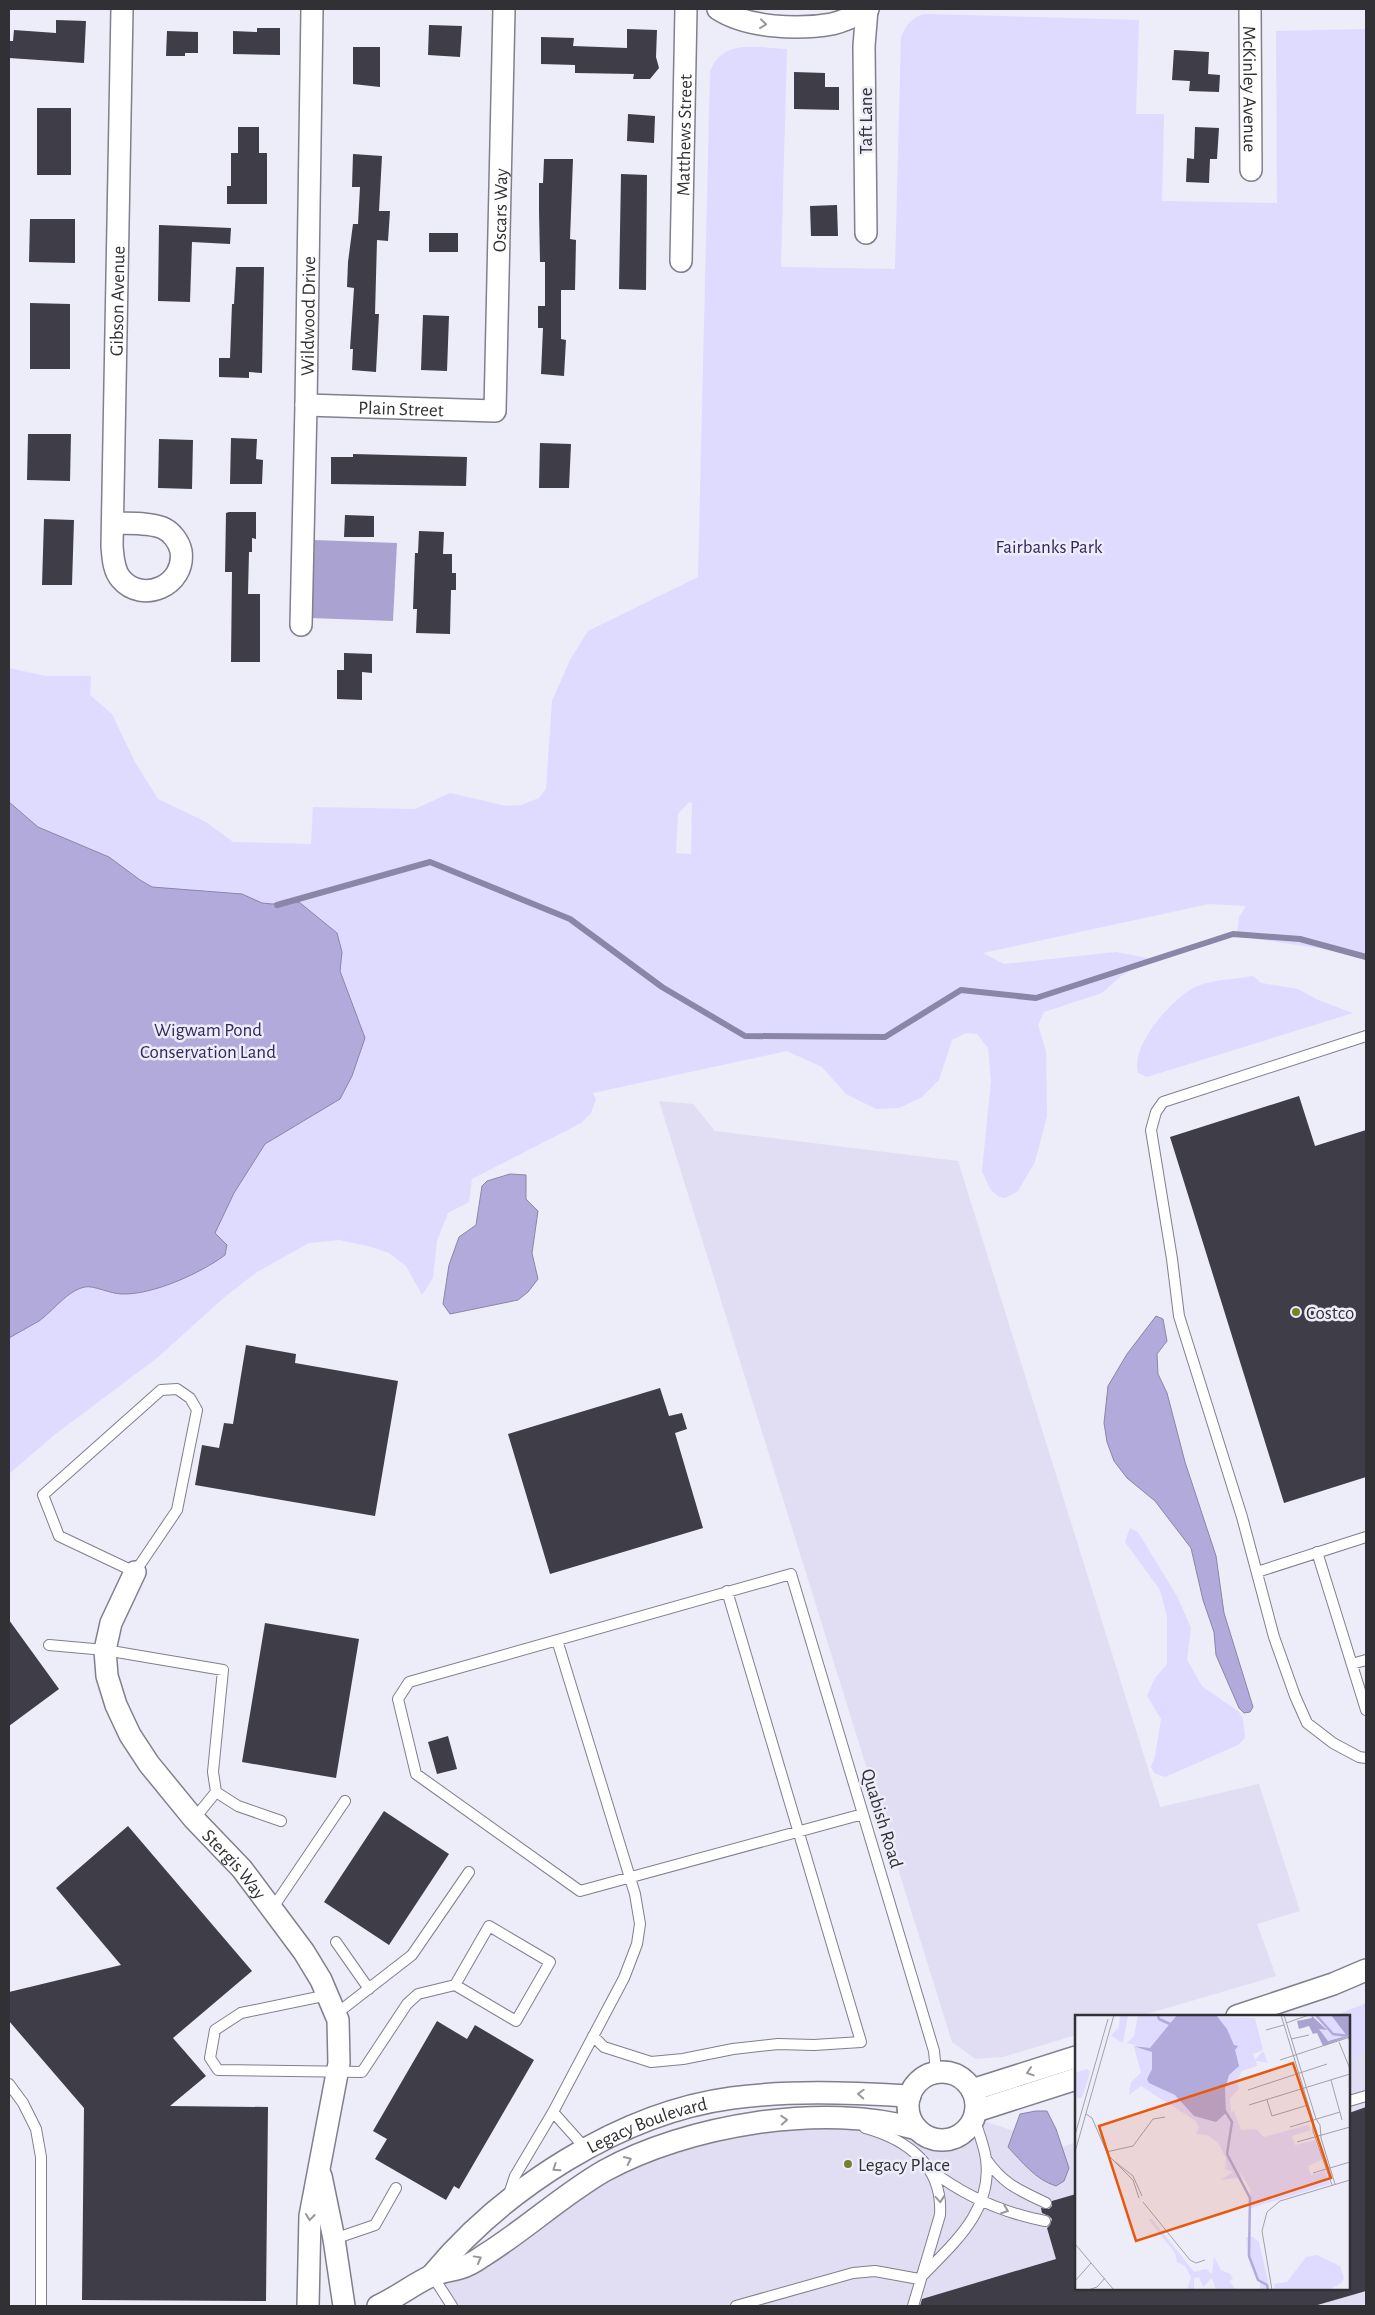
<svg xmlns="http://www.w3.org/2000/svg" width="1375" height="2315" viewBox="0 0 1375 2315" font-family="'Alegreya Sans',sans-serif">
  <rect width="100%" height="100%" fill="#edecf9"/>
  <path fill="#e1def3" d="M 659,1101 L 693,1104 L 715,1131 L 958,1161 L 1160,1807 L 1259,1784 L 1300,1911 L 1257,1924 L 1276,1976 L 1140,2016 L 1076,2016 L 1076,2035 L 1003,2057 L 975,2059 L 952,2042 Z
    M 1366,2033 L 1366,2306 L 452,2306 L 438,2283 L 605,2171 L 762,2122 L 923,2134 L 943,2140 L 955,2138 L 962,2134 L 974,2118 L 1063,2147 L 1076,2142 L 1076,2289 L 1349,2289 L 1349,2039 Z"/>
  <path fill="#dfdaff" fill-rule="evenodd" d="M 925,14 L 1139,20 L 1136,114 L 1164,114 L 1162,201 L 1277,203 L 1276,31 L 1366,29 L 1366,955 L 1250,938 L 1237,933 L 1239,917 L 1246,906 L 1209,904 L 983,953 L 1004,964 L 1116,952 L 1152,959 L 1121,976 L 1102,993 L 1044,1012 L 1038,1025 L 1046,1051 L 1047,1116 L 1035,1162 L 1018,1191 L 1005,1198 L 999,1197 L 990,1189 L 982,1171 L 991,1081 L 988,1048 L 977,1034 L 966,1033 L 952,1040 L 939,1080 L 922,1097 L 899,1108 L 876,1109 L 846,1094 L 822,1067 L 787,1051 L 593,1093 L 596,1099 L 591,1113 L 581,1123 L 472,1179 L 469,1202 L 448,1213 L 437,1241 L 433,1278 L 422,1295 L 406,1266 L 389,1253 L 372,1247 L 339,1240 L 309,1243 L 257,1272 L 227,1295 L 157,1358 L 53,1436 L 9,1474 L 9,668 L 46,676 L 91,676 L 90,695 L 112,714 L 135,762 L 158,799 L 206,822 L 233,842 L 311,844 L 313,807 L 415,809 L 450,793 L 506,806 L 521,805 L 539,798 L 546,789 L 552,701 L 570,660 L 588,631 L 698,577 L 710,72 C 722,38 758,48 787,49 L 781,267 L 895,269 L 901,37 C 906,25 912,17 925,14 ZM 692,802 L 691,854 L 676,853 L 678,814 L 688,803 Z
    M 1253,976 L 1261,983 L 1298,989 L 1318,1000 L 1353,1013 L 1147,1077 L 1138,1073 C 1130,1045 1172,999 1195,987 C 1209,980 1237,979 1253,976 Z
    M 1130,1528 L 1138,1532 L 1178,1598 L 1191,1628 L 1187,1660 L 1202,1686 L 1239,1712 L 1243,1719 L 1245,1738 L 1238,1745 L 1165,1777 L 1154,1773 L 1151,1767 L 1155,1756 L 1161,1719 L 1147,1696 L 1155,1678 L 1167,1664 L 1167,1617 L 1160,1590 L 1125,1542 Z
    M 1366,2003 L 1366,2051 L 1349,2057 L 1349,2016 L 1334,2016 Z"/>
  <path fill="#aaa2d1" d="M 314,540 L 397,543 L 393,621 L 310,618 Z"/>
  <path fill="#b2aada" stroke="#8b85a8" d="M 9,802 L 38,827 L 109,857 L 140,880 L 152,887 L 242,894 L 262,903 L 272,904 L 299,902 L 337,933 L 342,952 L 340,971 L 365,1038 L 352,1076 L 340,1099 L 265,1144 L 234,1193 L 215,1233 L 227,1245 L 225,1255 C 201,1273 153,1295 122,1294 C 111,1294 93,1285 85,1287 C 68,1290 53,1311 39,1321 C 29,1327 19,1332 9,1338 Z
    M 510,1174 L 526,1175 L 526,1199 L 538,1211 L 532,1253 L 538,1279 L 528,1292 L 518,1300 L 450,1314 L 443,1304 L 449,1265 L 459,1237 L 476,1225 L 482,1186 L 487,1181 Z
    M 1156,1316 L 1163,1319 L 1167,1341 L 1157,1354 L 1158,1374 L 1167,1393 L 1185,1462 L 1216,1556 L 1224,1613 L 1253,1707 L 1250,1712 L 1244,1713 L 1239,1708 L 1216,1655 L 1214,1632 L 1203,1600 L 1191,1548 L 1155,1501 L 1127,1478 L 1114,1461 L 1107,1442 L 1104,1423 L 1108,1386 L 1127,1354 Z
    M 1036,2111 L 1047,2111 L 1056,2129 L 1069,2168 L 1064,2181 L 1056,2186 C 1036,2180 1022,2162 1008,2147 L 1020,2114 Z"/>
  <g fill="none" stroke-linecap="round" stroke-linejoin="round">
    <path stroke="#8b85a8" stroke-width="6" d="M 277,905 L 430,862 L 570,919 L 662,987 L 745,1036 L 885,1037 L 961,990 L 1036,998 L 1233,934 L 1300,939 L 1366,957"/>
  </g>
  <path fill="#3f3d48" d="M 56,20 L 86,21 L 84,63 L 9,58 L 9,41 L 13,41 L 14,30 L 56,33 Z
    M 429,25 L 462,26 L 460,57 L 428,55 Z
    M 257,28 L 280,28 L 280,55 L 233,54 L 233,31 L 257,32 Z
    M 627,29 L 657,30 L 656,57 L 659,68 L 650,79 L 633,79 L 634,74 L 575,73 L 575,65 L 541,64 L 541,37 L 574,38 L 573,46 L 627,48 Z
    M 167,31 L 198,32 L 198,53 L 185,53 L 185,56 L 166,56 Z
    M 353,47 L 380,47 L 380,87 L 353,84 Z
    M 1174,50 L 1209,52 L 1208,74 L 1220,75 L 1219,92 L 1189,91 L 1190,81 L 1172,80 Z
    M 794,72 L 825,73 L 825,87 L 839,87 L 839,110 L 794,109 Z
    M 37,108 L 71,108 L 71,175 L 37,175 Z
    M 628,114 L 655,116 L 654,143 L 627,141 Z
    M 238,127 L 259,127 L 259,153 L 267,153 L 267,204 L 227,204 L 227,186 L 231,186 L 231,153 L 238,153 Z
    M 1195,127 L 1219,128 L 1217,159 L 1210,159 L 1209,183 L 1186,182 L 1187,158 L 1194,159 Z
    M 353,154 L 382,156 L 379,211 L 390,211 L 388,241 L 377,240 L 375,314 L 379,314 L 376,372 L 352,370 L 353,349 L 350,349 L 354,288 L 347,287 L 348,262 L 353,224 L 358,224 L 360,187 L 352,187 Z
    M 544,159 L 573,159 L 570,239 L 576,240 L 575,290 L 561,290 L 561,339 L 566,340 L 564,376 L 541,374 L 543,328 L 538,328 L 538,306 L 545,306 L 545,262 L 540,262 L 539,211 L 539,183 L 543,183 Z
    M 621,174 L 647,175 L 646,290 L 619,289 Z
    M 837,205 L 838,236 L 811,236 L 810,206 Z
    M 30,219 L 75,219 L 75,263 L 29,262 Z
    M 159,225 L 231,228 L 230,244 L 192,242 L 190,302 L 158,301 Z
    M 429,233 L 458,233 L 458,252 L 429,252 Z
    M 236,267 L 264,267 L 262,373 L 249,372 L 249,378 L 219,377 L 219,358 L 230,358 L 232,304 L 234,304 Z
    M 30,303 L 70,304 L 70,369 L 30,369 Z
    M 423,315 L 449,316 L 447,371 L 421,370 Z
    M 28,434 L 71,434 L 70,481 L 27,480 Z
    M 231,438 L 257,439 L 256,459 L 263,460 L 262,484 L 230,484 Z
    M 159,439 L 193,440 L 192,489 L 158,488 Z
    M 540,443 L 571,444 L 569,488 L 539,488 Z
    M 353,454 L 467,457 L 466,486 L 331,484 L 331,457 L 353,457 Z
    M 229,512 L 256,512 L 256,539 L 252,538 L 252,552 L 249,552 L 248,594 L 260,594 L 260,662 L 231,662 L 232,572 L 225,572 L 226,513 Z
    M 345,515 L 374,516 L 374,537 L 344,537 Z
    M 44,519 L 74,520 L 72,585 L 42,585 Z
    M 419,531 L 444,532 L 443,554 L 452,554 L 452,573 L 456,573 L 456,590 L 451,590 L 450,634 L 416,633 L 417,609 L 413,609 L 415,553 L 418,553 Z
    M 344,653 L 372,654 L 372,673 L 362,672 L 362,700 L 337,699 L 337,670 L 344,670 Z
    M 1299,1096 L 1315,1146 L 1366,1130 L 1366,1477 L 1284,1503 L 1170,1137 Z
    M 246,1345 L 296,1354 L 295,1363 L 398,1381 L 375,1516 L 195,1485 L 202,1445 L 219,1448 L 224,1423 L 233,1424 Z
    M 660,1388 L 669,1416 L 682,1413 L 687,1429 L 675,1433 L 703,1528 L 550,1574 L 508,1434 Z
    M 9,1620 L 59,1689 L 9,1726 Z
    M 265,1623 L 359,1639 L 336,1778 L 242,1762 Z
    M 448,1736 L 457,1769 L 437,1774 L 428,1742 Z
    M 384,1811 L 449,1854 L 389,1945 L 324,1902 Z
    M 128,1826 L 252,1971 L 173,2038 L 206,2076 L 170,2106 L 268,2107 L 266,2301 L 82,2300 L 84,2108 L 9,2021 L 9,1992 L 121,1965 L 56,1888 Z
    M 437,2021 L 467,2039 L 475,2025 L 534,2060 L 459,2189 L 454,2186 L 446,2200 L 375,2159 L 387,2139 L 373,2131 Z
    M 1366,2107 L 1366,2291 L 1314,2306 L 920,2306 L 922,2299 L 1056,2259 L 1047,2228 L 1050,2225 L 1052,2219 L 1049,2216 L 1042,2213 L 1041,2208 L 1049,2209 L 1052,2206 L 1052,2201 L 1076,2194 L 1076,2289 L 1349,2289 L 1349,2113 Z"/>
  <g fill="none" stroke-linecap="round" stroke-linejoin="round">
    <g stroke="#817f8b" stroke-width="12">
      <path id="lane" d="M 1366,1036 L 1163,1102 L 1156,1112 L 1151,1130 L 1172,1259 L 1179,1316 L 1242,1517 L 1274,1637 L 1295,1696 L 1307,1723 L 1333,1743 L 1359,1757 L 1366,1758
        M 177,1389 L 190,1398 L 197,1410 L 177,1510 L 135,1572 L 59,1536 L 43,1495 L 161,1390 Z
        M 1317,1552 L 1366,1710
        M 1257,1572 L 1366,1537
        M 49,1645 L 105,1650 L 223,1670 L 213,1772 L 216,1792 L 238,1806 L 281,1821
        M 1352,1664 L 1366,1660
        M 863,1814 L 580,1891 L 416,1774 L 398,1699 L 409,1682 L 791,1574 L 934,2051 L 936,2072
        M 194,1819 L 216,1792
        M 272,1909 L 345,1801
        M 336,1942 L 369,1989
        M 328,1995 L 241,2013 L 215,2030 L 210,2058 L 218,2070 L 362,2072 L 407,2004 L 418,1994 L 455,1985 L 489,1926 L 550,1962 L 516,2021 L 455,1985
        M 336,2014 L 412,1955 L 469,1872
        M 593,2036 L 604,2047 L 651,2062 L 683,2059 L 733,2049 L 778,2044 L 814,2045 L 861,2042 L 727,1591
        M 9,2084 L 23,2103 L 36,2129 L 41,2157 L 41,2306
        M 1349,2101 L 1366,2096
        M 553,2112 L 586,2149
        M 865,2128 C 909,2140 943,2167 940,2215 L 913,2306
        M 986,2159 C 1003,2184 1019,2190 1046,2203
        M 932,2171 C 965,2196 1004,2213 1045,2221
        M 508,2197 L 515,2176 L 553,2112 L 624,1978 L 637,1944 L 640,1924 L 635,1894 L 557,1640
        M 334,2239 L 375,2225 L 396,2188
        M 432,2275 L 452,2306
        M 922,2276 C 954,2243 993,2210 986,2159 C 984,2145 978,2131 974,2118
        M 736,2306 L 853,2273 L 875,2271 L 919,2279"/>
    </g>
    <g stroke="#817f8b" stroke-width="24">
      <g id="street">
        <path d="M 718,9 C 747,28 799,30 832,24 C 845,21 857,15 868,9"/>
        <path id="s1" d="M 1250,9 L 1251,170"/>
        <path d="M 866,233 L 864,46 L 867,9"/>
        <path id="s2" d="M 681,261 L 686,9"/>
        <path id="s3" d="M 306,405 L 495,411 L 504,9"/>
        <path id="s4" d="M 113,523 C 128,524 148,522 163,528 C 172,532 179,542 181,551 C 186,586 142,604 121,579 C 113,570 113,556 112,546 L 122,9"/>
        <path id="s5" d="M 301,625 L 306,405 L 312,9"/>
        <path id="s6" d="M 135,1572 L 111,1623 L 105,1650 L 107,1676 L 116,1705 L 130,1735 L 149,1764 L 194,1819 L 242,1869 L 304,1952 L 321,1980 L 338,2020 L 339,2063 L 310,2216 L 308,2306"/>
        <path d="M 1237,2016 L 1333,1984 L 1366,1970"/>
        <circle cx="942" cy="2106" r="34"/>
        <path d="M 972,2090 L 1076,2057"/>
        <path d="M 976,2111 L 1076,2079"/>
        <path d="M 321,2176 L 334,2239 L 344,2306"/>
        <path id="s7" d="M 432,2275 C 503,2189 620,2113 732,2098 C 791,2090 850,2093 910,2096"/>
        <path d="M 378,2306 C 396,2298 412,2285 431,2276 C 439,2272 450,2271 460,2268 C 468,2266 476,2261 483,2256 C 525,2230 561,2196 604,2171 C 687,2125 825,2102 917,2129"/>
      </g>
    </g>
    <use href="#lane" stroke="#fff" stroke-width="10"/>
    <use href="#street" stroke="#fff" stroke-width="21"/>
  </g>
  <defs><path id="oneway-chevron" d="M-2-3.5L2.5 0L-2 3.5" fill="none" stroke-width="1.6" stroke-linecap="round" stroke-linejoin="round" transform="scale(1.25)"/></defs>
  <g stroke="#98989a">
    <use href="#oneway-chevron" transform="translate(763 24) rotate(6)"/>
    <use href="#oneway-chevron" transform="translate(1030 2072) rotate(162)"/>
    <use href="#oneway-chevron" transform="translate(861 2094) rotate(-177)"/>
    <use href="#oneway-chevron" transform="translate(784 2120) rotate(-4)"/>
    <use href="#oneway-chevron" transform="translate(628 2160) rotate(-25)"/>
    <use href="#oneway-chevron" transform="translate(556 2168) rotate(146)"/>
    <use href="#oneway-chevron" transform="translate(940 2199) rotate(85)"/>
    <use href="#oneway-chevron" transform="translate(1005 2210) rotate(20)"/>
    <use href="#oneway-chevron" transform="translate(310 2217) rotate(96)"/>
    <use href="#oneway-chevron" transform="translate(478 2259) rotate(-29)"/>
  </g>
  <g fill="#7a7f29" stroke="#edecf9" stroke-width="2">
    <circle cx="1296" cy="1312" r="5"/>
    <circle cx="848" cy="2164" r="5"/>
  </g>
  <g text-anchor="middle" stroke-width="5" stroke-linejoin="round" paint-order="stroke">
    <g font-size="19" fill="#303035" stroke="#edecf9">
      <text dy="7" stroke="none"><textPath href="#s1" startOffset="80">McKinley Avenue</textPath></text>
      <text transform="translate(865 121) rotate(-90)" y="7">Taft Lane</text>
      <text dy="7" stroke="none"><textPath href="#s2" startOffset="126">Matthews Street</textPath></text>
      <text dy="7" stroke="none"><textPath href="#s3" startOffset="390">Oscars Way</textPath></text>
      <text dy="7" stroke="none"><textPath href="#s4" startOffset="449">Gibson Avenue</textPath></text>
      <text dy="7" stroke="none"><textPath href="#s5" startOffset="309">Wildwood Drive</textPath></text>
      <text dy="7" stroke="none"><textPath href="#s3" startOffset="95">Plain Street</textPath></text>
      <text transform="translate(883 1818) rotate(73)" y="7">Quabish Road</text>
      <text dy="7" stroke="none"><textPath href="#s6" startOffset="340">Stergis Way</textPath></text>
      <text dy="7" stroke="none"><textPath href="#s7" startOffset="266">Legacy Boulevard</textPath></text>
    </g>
    <g font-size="19" fill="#35265f" stroke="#edecf9">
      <text x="1049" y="553">Fairbanks Park</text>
      <text x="208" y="1036">Wigwam Pond<tspan x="208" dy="22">Conservation Land</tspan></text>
    </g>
    <g font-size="19" fill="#303035" stroke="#edecf9" text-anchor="start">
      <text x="1306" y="1319">Costco</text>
      <text x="858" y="2171">Legacy Place</text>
    </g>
  </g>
  <g transform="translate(1075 2015)">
    <rect width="275" height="275" fill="#edecf9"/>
    <path d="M 45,0 L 53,0 L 48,28 L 36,21 L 44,12 ZM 63,0 L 180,3 L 188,35 L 178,39 L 180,45 L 188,36 L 193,48 L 181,46 L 182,51 L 167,56 L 162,66 L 164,74 L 155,83 L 156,97 L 159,96 L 166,115 L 181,114 L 189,122 L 233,110 L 236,115 L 217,121 L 220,130 L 240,125 L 248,144 L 233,151 L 236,160 L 250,156 L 255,169 L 176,193 L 175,174 L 165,157 L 169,171 L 162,163 L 145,165 L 158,157 L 150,154 L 151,143 L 143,128 L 132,120 L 121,119 L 124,113 L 121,106 L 66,71 L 54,80 L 56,67 L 66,58 L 59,32 L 67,32 L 52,28 L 59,21 ZM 238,0 L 256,0 L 272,21 L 261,26 L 252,25 L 244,14 L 251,13 ZM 12,54 L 15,57 L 10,74 L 7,82 L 2,83 L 0,58 ZM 73,204 L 77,204 L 119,257 L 131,254 L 137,259 L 139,242 L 146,255 L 155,259 L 158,264 L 154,266 L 161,275 L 141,275 L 137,263 L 128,272 L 124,262 L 119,263 L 119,275 L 112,275 L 116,262 L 110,251 L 102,247 L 100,238 ZM 178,222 L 184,227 L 195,275 L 185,275 L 185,266 L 173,242 L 171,222 ZM 242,240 L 265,251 L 269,263 L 266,268 L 254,275 L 200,275 L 199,269 L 212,267 L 231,242 Z" fill="#dfdaff"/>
    <path d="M 236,0 L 252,15 L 244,14 L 253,26 L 272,21 L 256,0 L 275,0 L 275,21 L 248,31 L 242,18 L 238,19 L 234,11 L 224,14 L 222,6 L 237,3 Z" fill="#aaa2d1"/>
    <path d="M 102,0 L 141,0 L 152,14 L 159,30 L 163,31 L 160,35 L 164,51 L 154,60 L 150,74 L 151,98 L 141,107 L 119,101 L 100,80 L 74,68 L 72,64 L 77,54 L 77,37 L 58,31 L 75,33 Z" fill="#b2aada"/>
    <path fill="none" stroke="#b2aada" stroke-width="2.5" d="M 83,0 L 84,4 L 95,9M 241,0 L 258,19 L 273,21 L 275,25M 150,96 L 157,107 L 152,139 L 175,183 L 174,241 L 183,265 L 192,270 L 193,275"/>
    <path fill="none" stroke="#a1a1ab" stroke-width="1" d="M 206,0 L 238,105 L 238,116 L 257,170M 209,0 L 241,104 L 245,110 L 246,123 L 260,169M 211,8 L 234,0M 191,15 L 209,10M 216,24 L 234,20M 264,27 L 275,54M 205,45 L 275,22M 256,65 L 267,105M 173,75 L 252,49M 192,85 L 197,101 L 233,90M 174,90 L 275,59M 11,99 L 17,103 L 33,140 L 58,165 L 64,183M 215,112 L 265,97M 0,120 L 33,4M 222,127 L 275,112M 0,137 L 39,0M 31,137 L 58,131 L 78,104 L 90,102M 39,146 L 58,161 L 67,181M 238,158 L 275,147M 68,187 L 115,245 L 121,248 L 130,245M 0,229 L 39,275M 0,266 L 16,248M 13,275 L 22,272 L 30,263M 197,275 L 187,216 L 192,197 L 205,186 L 275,165"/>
    <path fill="#e8590c" fill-opacity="0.15" stroke="#e8590c" stroke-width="2.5" d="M 218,48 L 256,163 L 61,226 L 24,111 Z"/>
    <rect width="275" height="275" fill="none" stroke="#303035" stroke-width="2.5"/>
  </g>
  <rect width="1375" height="2315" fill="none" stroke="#303035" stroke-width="20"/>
</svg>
